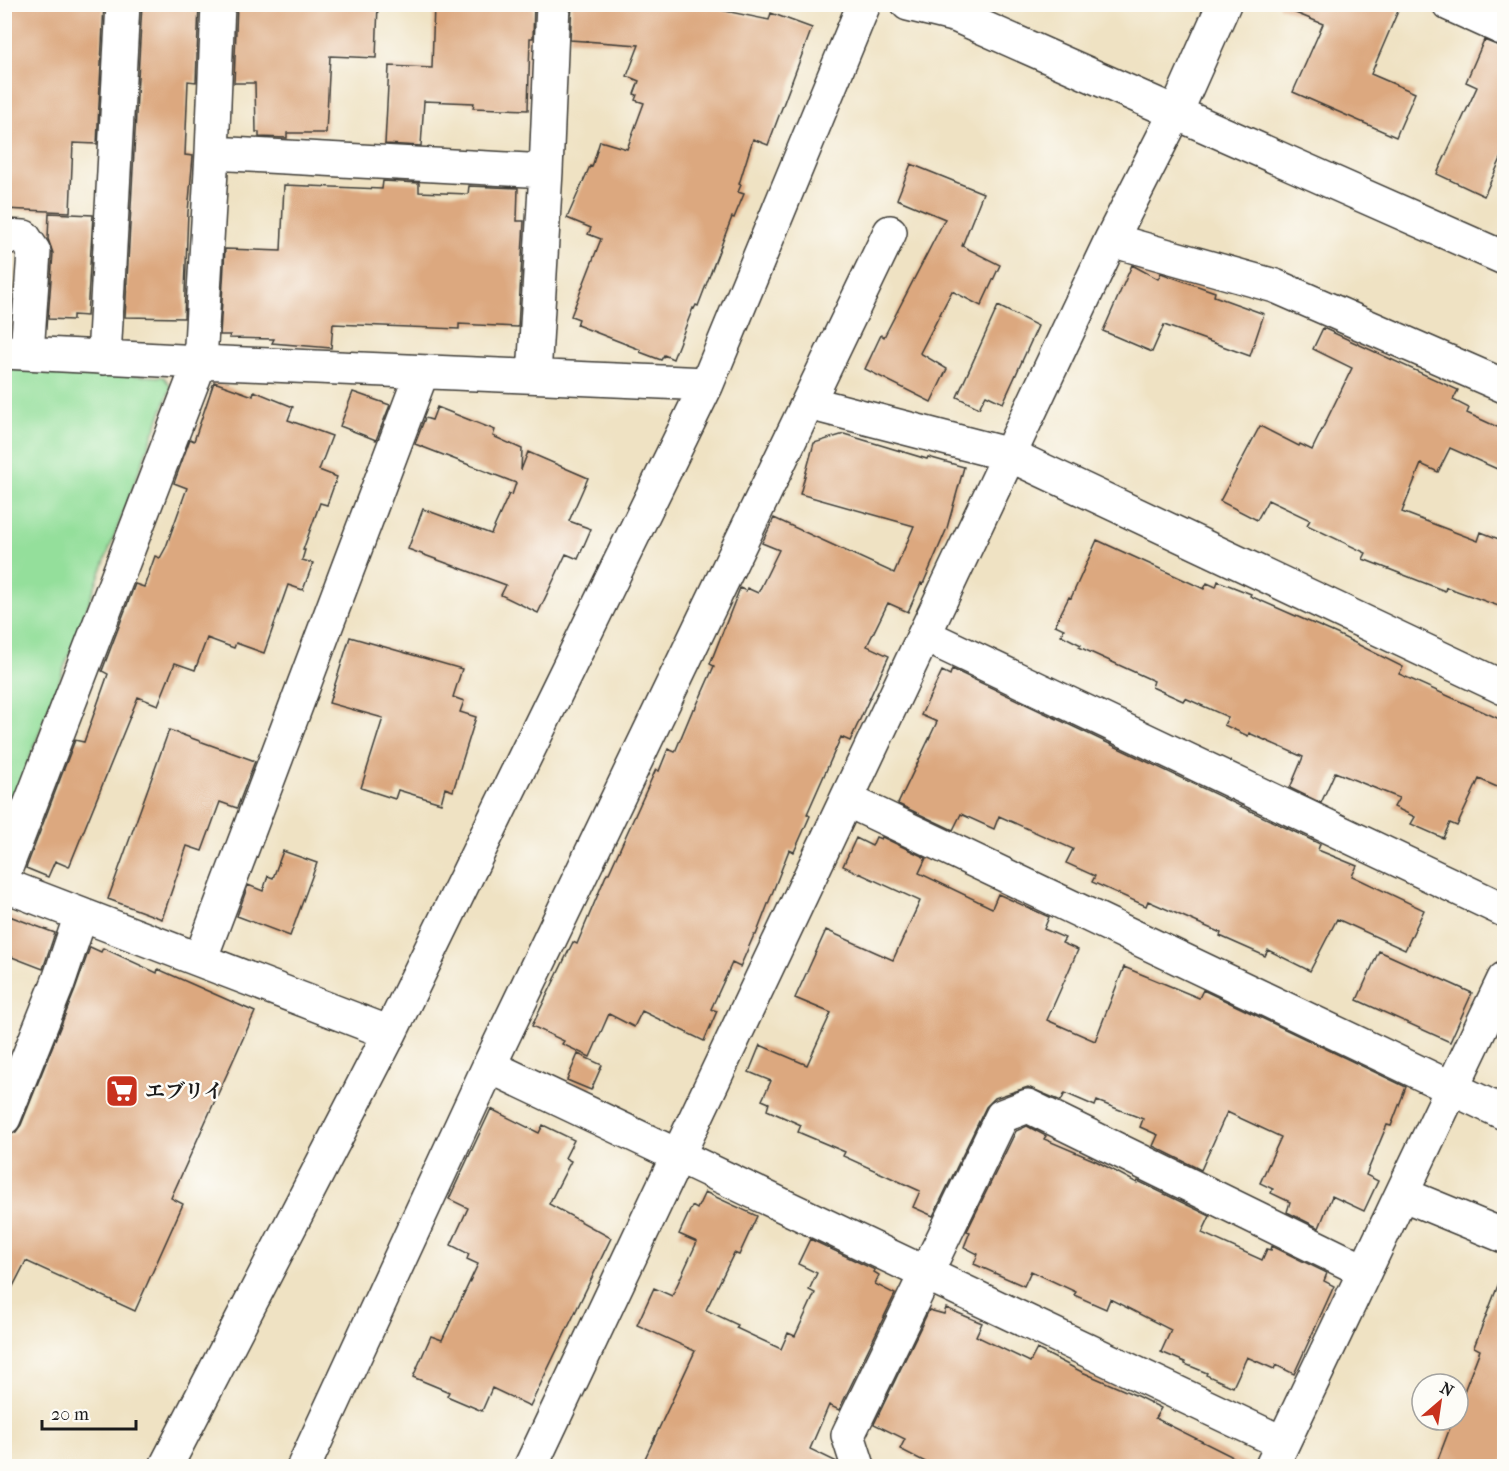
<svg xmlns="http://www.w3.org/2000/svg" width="1509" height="1471" viewBox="0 0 1509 1471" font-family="'IM FELL French Canon','Noto Serif JP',serif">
  <rect width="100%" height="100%" fill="#fdfcf7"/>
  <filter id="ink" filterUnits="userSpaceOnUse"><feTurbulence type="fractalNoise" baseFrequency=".0167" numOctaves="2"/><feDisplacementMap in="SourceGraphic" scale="12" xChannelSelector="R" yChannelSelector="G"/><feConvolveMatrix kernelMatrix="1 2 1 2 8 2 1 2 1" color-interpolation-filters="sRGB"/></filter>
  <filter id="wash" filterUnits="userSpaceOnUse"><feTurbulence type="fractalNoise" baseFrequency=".008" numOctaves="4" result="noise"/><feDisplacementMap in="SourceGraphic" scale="24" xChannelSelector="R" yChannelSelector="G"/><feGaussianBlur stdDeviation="1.35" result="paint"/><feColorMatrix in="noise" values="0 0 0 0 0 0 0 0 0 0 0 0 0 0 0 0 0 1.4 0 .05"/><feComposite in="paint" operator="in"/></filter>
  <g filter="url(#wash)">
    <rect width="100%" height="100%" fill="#efe2c3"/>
    <path fill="#94df9b" stroke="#587e5c" stroke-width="1.5" d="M 5,369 L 164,377 L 171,387 L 5,823 Z"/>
    <g id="blocks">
      <path fill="#dca87f" d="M 4,4 L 104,4 L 97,144 L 73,143 L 70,212 L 4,209 Z
        M 142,4 L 199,4 L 196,82 L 188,81 L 185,155 L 193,156 L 188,212 L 184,318 L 125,317 Z
        M 237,4 L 378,4 L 376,58 L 330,56 L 326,133 L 287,133 L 287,138 L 259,137 L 259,132 L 256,132 L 255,83 L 234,83 Z
        M 434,4 L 534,4 L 533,38 L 530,38 L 528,110 L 473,108 L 474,103 L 424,101 L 421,146 L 385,144 L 389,66 L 432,68 Z
        M 572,4 L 691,4 L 769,20 L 771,13 L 812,28 L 768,145 L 753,139 L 739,184 L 741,185 L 738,192 L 744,194 L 734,218 L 732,217 L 698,306 L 696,305 L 694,309 L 693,308 L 673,359 L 664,355 L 661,360 L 640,352 L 641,350 L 577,325 L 579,319 L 571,316 L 601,239 L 588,234 L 591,228 L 567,218 L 590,166 L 592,167 L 600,141 L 627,149 L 644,103 L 635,100 L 637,95 L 634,94 L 639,81 L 627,76 L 639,45 L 570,40 Z
        M 1279,4 L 1401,4 L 1371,74 L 1415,93 L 1396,137 L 1293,92 L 1323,24 L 1278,6 Z
        M 1484,40 L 1504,48 L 1504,152 L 1484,196 L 1437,174 L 1477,87 L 1466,82 Z
        M 911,164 L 983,193 L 962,246 L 1000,265 L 981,306 L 952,291 L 920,353 L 947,369 L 931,402 L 865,369 L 881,335 L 884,337 L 945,219 L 897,199 Z
        M 383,181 L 419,183 L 419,192 L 468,194 L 469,186 L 518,188 L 517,221 L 524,221 L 518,327 L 459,324 L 459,329 L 333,324 L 331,348 L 272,343 L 274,339 L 229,338 L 230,335 L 220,335 L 225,249 L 281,251 L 284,185 L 382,189 Z
        M 49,213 L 93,215 L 87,316 L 73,315 L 73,320 L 48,319 L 53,253 L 48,239 Z
        M 1132,265 L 1158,279 L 1161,273 L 1169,276 L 1215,292 L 1214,296 L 1264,314 L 1250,356 L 1164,325 L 1152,352 L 1103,331 Z
        M 998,306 L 1038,326 L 1003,403 L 986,395 L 979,408 L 957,397 Z
        M 1323,328 L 1458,390 L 1453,400 L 1469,408 L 1467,413 L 1504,430 L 1504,472 L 1450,448 L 1438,472 L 1421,464 L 1402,512 L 1478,541 L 1481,532 L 1504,541 L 1504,608 L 1446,587 L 1445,591 L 1363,559 L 1366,553 L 1307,525 L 1310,520 L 1268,500 L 1257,520 L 1220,501 L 1260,426 L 1299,446 L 1300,444 L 1312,450 L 1352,368 L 1313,349 Z
        M 214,382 L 253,396 L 254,391 L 293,407 L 288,420 L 332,436 L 319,470 L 337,477 L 327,505 L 320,503 L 303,550 L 305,550 L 302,560 L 313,563 L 303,590 L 288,585 L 264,653 L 236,643 L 234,648 L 207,638 L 195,670 L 175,663 L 158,705 L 138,697 L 69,867 L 55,861 L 48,877 L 26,868 L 75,740 L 84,742 L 108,674 L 102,671 L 135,584 L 144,587 L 155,556 L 160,558 L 166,547 L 187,488 L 174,483 L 190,439 L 194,441 Z
        M 353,392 L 390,405 L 376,440 L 340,426 Z
        M 437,407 L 495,430 L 493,436 L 522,449 L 521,470 L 528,452 L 588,478 L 569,521 L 591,529 L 578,559 L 566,554 L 538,613 L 501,595 L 506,585 L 408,549 L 423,509 L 491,534 L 509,494 L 512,495 L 516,483 L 415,444 L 425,418 L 432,420 Z
        M 844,434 L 927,459 L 928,457 L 964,467 L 947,528 L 923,584 L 921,583 L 908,612 L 888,603 L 867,646 L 889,656 L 850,741 L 841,737 L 807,814 L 810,816 L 794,852 L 789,850 L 756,935 L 754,935 L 740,967 L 732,963 L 711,1009 L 717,1011 L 704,1041 L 642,1011 L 634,1027 L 609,1014 L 590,1057 L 562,1044 L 564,1041 L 532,1026 L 573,942 L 577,944 L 607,873 L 609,873 L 656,769 L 659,771 L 668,749 L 675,752 L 693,709 L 695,709 L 714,666 L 710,664 L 740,588 L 746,591 L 747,588 L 758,593 L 779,550 L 762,543 L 774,518 L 894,573 L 914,526 L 800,494 L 814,443 Z
        M 1097,540 L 1204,589 L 1207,583 L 1216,587 L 1218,581 L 1251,594 L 1250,596 L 1337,634 L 1403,667 L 1399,674 L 1504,721 L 1504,790 L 1479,779 L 1457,826 L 1450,823 L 1443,838 L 1411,824 L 1415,817 L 1394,807 L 1399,798 L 1335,772 L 1321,803 L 1290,788 L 1303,757 L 1249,733 L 1248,736 L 1224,725 L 1228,717 L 1185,698 L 1183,701 L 1152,687 L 1154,681 L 1079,647 L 1081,645 L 1061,635 L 1064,629 L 1055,625 L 1069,597 L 1071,598 Z
        M 350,637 L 462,669 L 453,697 L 464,701 L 460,712 L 476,717 L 453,791 L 445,788 L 441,803 L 398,790 L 395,799 L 361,788 L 383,718 L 329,703 Z
        M 952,669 L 1320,844 L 1318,850 L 1357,866 L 1352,876 L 1424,910 L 1405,950 L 1337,919 L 1310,971 L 1268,950 L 1265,956 L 1220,936 L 1221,933 L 1148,901 L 1146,906 L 1092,882 L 1095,876 L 1066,863 L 1073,849 L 999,816 L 994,829 L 961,814 L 953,830 L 898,804 L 937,722 L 921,715 L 942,671 L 950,675 Z
        M 169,730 L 255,761 L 237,808 L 220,802 L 202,851 L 187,846 L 162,919 L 108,899 Z
        M 876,837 L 881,839 L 882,837 L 926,858 L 919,873 L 992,908 L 998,894 L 1049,917 L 1044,929 L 1065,938 L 1062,943 L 1078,950 L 1047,1020 L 1095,1041 L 1124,967 L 1199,998 L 1203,990 L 1406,1087 L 1391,1126 L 1387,1125 L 1366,1175 L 1378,1181 L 1364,1211 L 1332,1196 L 1319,1228 L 1287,1212 L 1290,1202 L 1271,1193 L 1273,1189 L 1260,1183 L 1281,1137 L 1227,1112 L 1201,1170 L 1153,1146 L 1158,1135 L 1140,1127 L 1143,1119 L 1097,1101 L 1095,1106 L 1065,1093 L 1061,1101 L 1028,1087 L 995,1098 L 986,1107 L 933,1216 L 913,1207 L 920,1191 L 843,1156 L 845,1152 L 798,1132 L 801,1125 L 767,1110 L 769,1103 L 762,1100 L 771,1081 L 749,1072 L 760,1045 L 807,1065 L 831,1013 L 795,998 L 826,930 L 893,960 L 920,901 L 843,866 L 856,838 L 872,846 Z
        M 283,851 L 317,863 L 290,936 L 237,916 L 248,885 L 263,891 L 268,876 L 273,878 Z
        M 4,914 L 55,933 L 43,969 L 4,954 Z
        M 90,947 L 101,952 L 103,948 L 157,973 L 158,969 L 255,1012 L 171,1198 L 183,1204 L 135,1311 L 26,1261 L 4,1304 L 4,1146 L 8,1136 L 16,1132 L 21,1125 L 75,990 Z
        M 1379,951 L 1472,993 L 1450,1042 L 1357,1000 Z
        M 578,1054 L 602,1065 L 591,1090 L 567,1080 Z
        M 491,1109 L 539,1133 L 543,1125 L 574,1140 L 565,1158 L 571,1161 L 549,1204 L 611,1238 L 530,1406 L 492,1388 L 482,1411 L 447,1396 L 449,1392 L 413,1377 L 431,1336 L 442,1340 L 478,1264 L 467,1259 L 469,1254 L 451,1245 L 468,1208 L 449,1199 Z
        M 1027,1126 L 1046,1136 L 1044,1139 L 1096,1161 L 1137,1183 L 1138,1181 L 1210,1216 L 1202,1233 L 1262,1260 L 1267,1249 L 1271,1250 L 1272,1246 L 1327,1273 L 1324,1281 L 1334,1286 L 1294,1374 L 1276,1365 L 1274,1369 L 1247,1357 L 1233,1387 L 1206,1375 L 1207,1373 L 1185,1364 L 1185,1362 L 1161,1352 L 1171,1330 L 1110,1299 L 1106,1309 L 1074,1295 L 1076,1292 L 1031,1271 L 1024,1286 L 974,1264 L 978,1254 L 964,1247 L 970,1232 L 967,1231 L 1016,1131 Z
        M 705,1192 L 757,1216 L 739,1255 L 734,1253 L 706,1310 L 738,1325 L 736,1328 L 781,1349 L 788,1333 L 795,1336 L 815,1293 L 809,1290 L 817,1273 L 798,1264 L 810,1239 L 875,1270 L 874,1272 L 879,1275 L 875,1284 L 895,1294 L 839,1410 L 829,1405 L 810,1449 L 837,1462 L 838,1467 L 641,1467 L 695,1351 L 637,1325 L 654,1288 L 672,1296 L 697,1242 L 679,1234 L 692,1206 L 697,1209 Z
        M 1502,1275 L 1504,1275 L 1504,1467 L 1435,1467 L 1453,1420 L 1458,1420 L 1458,1407 L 1480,1350 L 1474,1347 Z
        M 946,1308 L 982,1323 L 976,1336 L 1030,1362 L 1037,1349 L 1082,1372 L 1135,1395 L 1161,1408 L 1155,1418 L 1253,1467 L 935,1467 L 900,1449 L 905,1439 L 874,1424 L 929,1310 L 944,1314 Z"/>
    </g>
  </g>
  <g filter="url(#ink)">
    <use href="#blocks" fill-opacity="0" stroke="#3c3a35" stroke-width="1.5"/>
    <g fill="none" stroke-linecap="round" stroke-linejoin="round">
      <g stroke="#3c3a35" stroke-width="36">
        <path id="minor" d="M 908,4 L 957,16 L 1504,258
          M 1449,4 L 1504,29
          M 212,153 L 546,171
          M 4,236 L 24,237 L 34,252 L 27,353
          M 1111,240 L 1275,286 L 1504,386
          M 4,352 L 200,362 L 707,384
          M 104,358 L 123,4
          M 534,376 L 546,171 L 553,4
          M 809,403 L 1010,455 L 1504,688
          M 924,635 L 1504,910
          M 847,800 L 1504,1113
          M 4,873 L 200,362 L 212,153 L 218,4
          M 4,885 L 390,1033
          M 200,960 L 422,372
          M 489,1066 L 1283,1443
          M 4,1118 L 58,983 L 81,915
          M 1402,1194 L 1504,1236
          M 166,1466 L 390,1033 L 707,384 L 864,4
          M 304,1466 L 489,1066 L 890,232
          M 531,1466 L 1111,240 L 1176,112 L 1224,4
          M 858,1466 L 848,1435 L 1002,1116 L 1028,1106 L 1365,1271
          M 1272,1466 L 1504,979"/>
      </g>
      <use href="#minor" stroke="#fff" stroke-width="33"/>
    </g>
  </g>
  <defs>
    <g id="supermarket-square" transform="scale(1.725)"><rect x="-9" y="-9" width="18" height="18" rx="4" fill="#c8321e" stroke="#fdfcf7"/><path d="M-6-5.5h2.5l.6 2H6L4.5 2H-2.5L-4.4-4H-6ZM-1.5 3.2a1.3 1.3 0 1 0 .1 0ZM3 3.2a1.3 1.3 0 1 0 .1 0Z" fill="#fff"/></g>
  </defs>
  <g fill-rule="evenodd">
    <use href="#supermarket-square" x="122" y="1091"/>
  </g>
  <g text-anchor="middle" stroke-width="5" stroke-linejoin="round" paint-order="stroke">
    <g font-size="20" font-weight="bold" fill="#1c1c1c" stroke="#fdfcf7" text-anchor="start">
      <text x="145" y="1098">エブリイ</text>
    </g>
  </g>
  <rect width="1509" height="1471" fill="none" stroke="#fdfcf7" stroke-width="24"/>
  <g transform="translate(1440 1402) rotate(29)"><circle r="28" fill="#fdfcf7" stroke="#a3a29f" stroke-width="1.5"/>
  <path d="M0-4.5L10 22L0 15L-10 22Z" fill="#c8321e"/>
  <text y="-9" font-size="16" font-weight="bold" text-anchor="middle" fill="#1c1c1c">N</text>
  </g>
  <path d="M42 1420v9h94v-9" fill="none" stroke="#1c1c1c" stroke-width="3"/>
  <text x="51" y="1420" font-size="18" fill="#1c1c1c" stroke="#fdfcf7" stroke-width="4.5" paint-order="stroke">20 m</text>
</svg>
